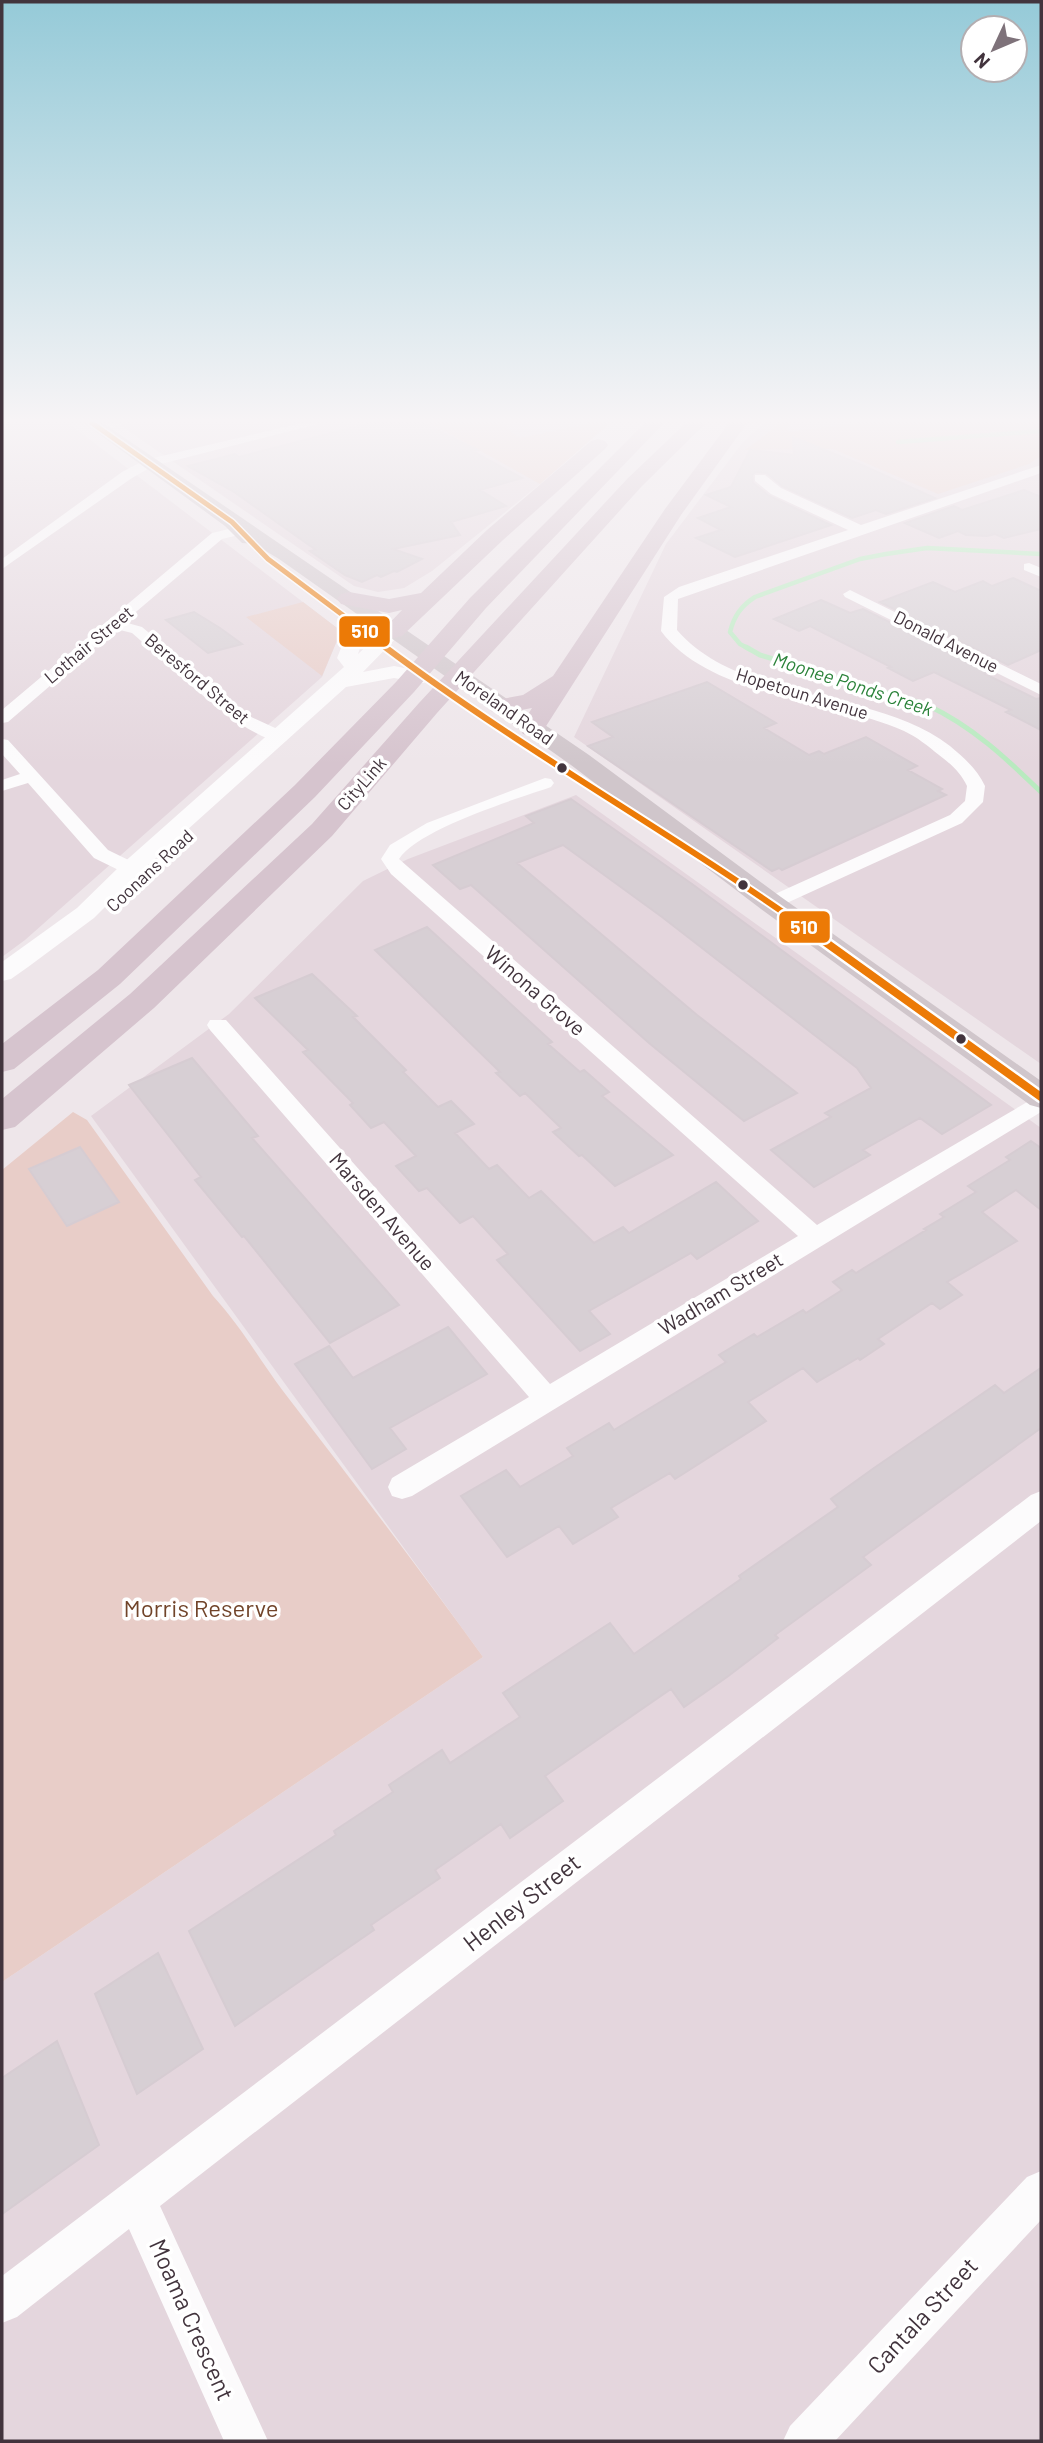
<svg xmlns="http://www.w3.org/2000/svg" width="1043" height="2443" viewBox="0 0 1043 2443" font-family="Barlow,sans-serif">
  <rect width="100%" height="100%" fill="#eee6ea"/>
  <path fill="#e4d6dd" d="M 2,423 L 68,423 L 341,631 L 322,677 L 25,940 L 2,957 Z
    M 117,423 L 610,423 L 540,484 L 432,571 L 404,588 L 378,592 L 354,586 Z
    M 764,423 L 1041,423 L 1041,1064 L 574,737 L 666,544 L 743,442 Z
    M 576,795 L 1041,1128 L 1041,2441 L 2,2441 L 2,1982 L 483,1657 L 91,1116 L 229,1014 L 363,881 L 408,859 Z"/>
  <path fill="#e8cdc8" d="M 430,423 L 499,423 L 520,438 L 591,423 L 610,423 L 540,484 Z
    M 781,423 L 788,423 L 789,432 L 858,423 L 1041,423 L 1041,456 L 1029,464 L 938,494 L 833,449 L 745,450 Z
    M 303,602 L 341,631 L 322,676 L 246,617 Z
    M 73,1112 L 87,1120 L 213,1296 C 240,1325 259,1359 283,1391 C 351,1479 418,1567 483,1657 L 2,1982 L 2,1170 Z"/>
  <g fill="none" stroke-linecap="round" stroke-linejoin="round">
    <path stroke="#b8eabf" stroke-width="4.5" d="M 898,442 L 1041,431
      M 749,649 L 740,644 L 730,632 C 734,616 741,606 755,597 L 860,559 L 886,554 L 927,548 L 1041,554"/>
    <path stroke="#b8eabf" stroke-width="5" d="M 746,647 L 760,655 L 927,705 C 972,726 1006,758 1041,792"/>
  </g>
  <path fill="#d7cfd4" stroke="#d6ccd2" stroke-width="2" d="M 371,423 L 422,423 L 478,450 L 472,451 L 522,478 L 480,490 L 506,506 L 451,522 L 460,535 L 393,549 L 422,559 L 397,572 L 394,571 L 381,577 L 377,575 L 362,582 L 345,575 L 310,551 L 316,550 L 234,492 L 188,466 L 235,454 L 239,457 Z
    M 793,437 L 864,466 L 935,498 L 886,514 L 876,510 L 852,518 L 782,486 L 767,473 L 755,472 L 752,475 L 753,483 L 769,496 L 831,525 L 735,557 L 696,538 L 721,530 L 698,518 L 731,507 L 706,495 L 731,487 L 750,450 L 794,455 Z
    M 1024,490 L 1041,497 L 1041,529 L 1004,538 L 995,534 L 987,536 L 966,535 L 958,531 L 939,538 L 905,523 L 954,506 L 962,510 Z
    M 1013,578 L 1041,591 L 1041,650 L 1008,665 L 880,602 L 933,582 L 955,592 L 983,581 L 992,586 Z
    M 821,600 L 850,613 L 863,609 L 990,672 L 985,674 L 1036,699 L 1041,698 L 1041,730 L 1006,712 L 1011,710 L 934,672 L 913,681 L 888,668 L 891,667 L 810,626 L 799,631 L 774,619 Z
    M 194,612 L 220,628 L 242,644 L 208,653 L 166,620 Z
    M 707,682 L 776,723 L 764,728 L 809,755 L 819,751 L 824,754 L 866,737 L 917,766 L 908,770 L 942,789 L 938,791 L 946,795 L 782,870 L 779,868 L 772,871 L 588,746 L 613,737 L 592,722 Z
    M 571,799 L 692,884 L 991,1105 L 942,1134 L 920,1118 L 863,1150 L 870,1155 L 814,1187 L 771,1150 L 831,1117 L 825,1113 L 871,1088 L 857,1068 L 662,917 L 563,845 L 517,863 L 697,1015 L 797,1093 L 744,1121 L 649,1043 L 471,885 L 460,889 L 433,865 L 534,823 L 526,816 Z
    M 427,927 L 552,1042 L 548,1044 L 580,1072 L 584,1070 L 609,1092 L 602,1096 L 673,1155 L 615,1186 L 582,1155 L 579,1156 L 553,1132 L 561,1128 L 525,1093 L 520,1096 L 496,1073 L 500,1072 L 375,950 Z
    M 312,974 L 357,1016 L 353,1017 L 406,1070 L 403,1072 L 438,1107 L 451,1101 L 474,1124 L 455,1133 L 489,1169 L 497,1165 L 529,1198 L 541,1191 L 594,1243 L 623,1227 L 629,1233 L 716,1182 L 758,1221 L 697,1259 L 691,1253 L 589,1311 L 610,1334 L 580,1351 L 497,1260 L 508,1254 L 473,1216 L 460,1223 L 427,1188 L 419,1191 L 396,1166 L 416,1156 L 384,1122 L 371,1128 L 350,1105 L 353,1103 L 303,1052 L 308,1050 L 255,998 Z
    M 192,1058 L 258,1136 L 252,1138 L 399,1305 L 330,1343 L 244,1236 L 242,1237 L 195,1180 L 201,1177 L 129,1085 Z
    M 1031,1141 L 1041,1148 L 1041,1210 L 1016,1190 L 982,1212 L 1017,1241 L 947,1282 L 962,1295 L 940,1309 L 932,1303 L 878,1339 L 884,1344 L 860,1360 L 858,1358 L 817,1382 L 803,1368 L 748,1402 L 766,1421 L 675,1479 L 670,1473 L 611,1508 L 618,1517 L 573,1544 L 559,1526 L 507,1557 L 461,1496 L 506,1470 L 520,1487 L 573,1456 L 567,1448 L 609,1423 L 614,1430 L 726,1362 L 719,1355 L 754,1334 L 757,1337 L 803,1310 L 806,1313 L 842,1290 L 833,1282 L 852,1270 L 856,1273 L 926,1230 L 924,1229 L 944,1217 L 940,1214 L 976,1192 L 968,1186 L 1010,1160 L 1006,1157 Z
    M 80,1147 L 119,1202 L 67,1226 L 29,1169 Z
    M 448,1327 L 487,1374 L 390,1428 L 406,1449 L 372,1469 L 295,1364 L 329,1346 L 353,1378 Z
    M 1041,1368 L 1041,1428 L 863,1557 L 871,1565 L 775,1635 L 778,1638 L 727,1677 L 684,1707 L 671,1689 L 545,1776 L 563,1801 L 510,1838 L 501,1824 L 435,1870 L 440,1878 L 371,1925 L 374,1930 L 235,2026 L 189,1931 L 336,1835 L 334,1831 L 393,1792 L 389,1785 L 442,1750 L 450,1763 L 520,1717 L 503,1693 L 610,1623 L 634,1654 L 741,1579 L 739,1576 L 838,1507 L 831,1499 L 874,1468 L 995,1385 L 1004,1393 Z
    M 158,1953 L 203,2049 L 137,2094 L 95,1994 Z
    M 57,2041 L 99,2145 L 2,2214 L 2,2078 Z"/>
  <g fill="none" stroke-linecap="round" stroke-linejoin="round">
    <path fill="#fcfbfc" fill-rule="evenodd" d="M 107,423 L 127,423 L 99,432 L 93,428 Z
      M 302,423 L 322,423 L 153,466 L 132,478 L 2,569 L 2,559 L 122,472 L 145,460 Z
      M 1041,465 L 1041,473 L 678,599 L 677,630 C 741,704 873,687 950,746 C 964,758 977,769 985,786 L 983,802 L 962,823 L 778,907 L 764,907 L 761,903 L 764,899 L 950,815 L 965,801 L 967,786 C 961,773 951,764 939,755 C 928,746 917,737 904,731 C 832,699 711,698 661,631 L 664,597 L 679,587 L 848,530 L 771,494 L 755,481 L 755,475 L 765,475 L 781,488 L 861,525 Z
      M 246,525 L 253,529 L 251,532 L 222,539 L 124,622 L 142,627 L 249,716 L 286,733 L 288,737 L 286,741 C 253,749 159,656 132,633 L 116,629 L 8,722 L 2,723 L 2,710 L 212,533 Z
      M 1029,563 L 1041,568 L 1041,577 L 1024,570 L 1024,564 Z
      M 850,590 L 1041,684 L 1041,695 L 845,597 L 843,594 Z
      M 2,739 L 8,740 L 108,850 L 153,872 L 156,876 L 153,880 L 139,880 L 94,858 L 28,783 L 2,791 L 2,780 L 20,774 L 2,754 Z
      M 545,778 L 551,779 L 554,783 L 551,787 C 516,799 418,829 399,859 L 817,1225 L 1041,1094 L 1041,1112 L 412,1496 L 402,1499 L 392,1496 L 388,1487 L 392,1478 L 529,1397 L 210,1030 L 207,1025 L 210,1020 L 226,1020 L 550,1384 L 798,1236 L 391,874 L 381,859 L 390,845 L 427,823 Z
      M 1041,1491 L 1041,1521 L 160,2206 L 268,2441 L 224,2441 L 129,2229 L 17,2317 L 2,2323 L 2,2276 L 1031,1495 Z
      M 1041,2171 L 1041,2220 L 835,2441 L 783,2441 L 790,2426 L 1027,2177 Z"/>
    <path fill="#fcfbfc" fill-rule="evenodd" d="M 358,622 L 367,628 L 358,654 L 387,627 L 394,625 L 403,631 L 363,672 L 394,666 L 430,673 L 433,677 L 430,681 L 423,683 L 394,678 L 346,687 L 137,875 L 94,918 L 28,967 L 11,979 L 2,981 L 2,962 L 77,908 L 121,865 L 344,667 L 337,658 L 349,628 Z"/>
    <path fill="#d0c6cb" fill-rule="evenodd" d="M 84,423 L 103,423 L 589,755 L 781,897 L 1041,1081 L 1041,1108 L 1030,1105 L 761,909 L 571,765 L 279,559 L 254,544 L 242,543 L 225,526 Z"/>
    <path fill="#d6c4ce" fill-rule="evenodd" d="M 645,423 L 664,423 L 486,608 L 414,692 L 315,797 L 120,984 L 14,1069 L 2,1072 L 2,1044 L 98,970 L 295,785 L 396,682 L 470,598 Z
      M 686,423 L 706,423 L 642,486 L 437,713 L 332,836 L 154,1008 L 15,1127 L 2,1130 L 2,1099 L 130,994 L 312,824 L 419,703 L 628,478 Z
      M 729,423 L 747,423 L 681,515 L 541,734 L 532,736 L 523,734 L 519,728 L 532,708 L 500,714 L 491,711 L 487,706 L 491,701 L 523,695 L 553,676 L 665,509 Z
      M 598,439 L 605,441 L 608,445 L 605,449 L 503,540 L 402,636 L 394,638 L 386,636 L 382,631 L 402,610 L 389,613 L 341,604 L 337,599 L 341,594 L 349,592 L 389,599 L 421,593 L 487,530 L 591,441 Z"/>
    <g stroke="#fff" stroke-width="8">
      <path id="bus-1-far2" d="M 92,423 L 232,522 L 268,559 L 388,649"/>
    </g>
    <g stroke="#fff" stroke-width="10">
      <path id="bus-1-far1" d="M 385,647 C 526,753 681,838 824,941"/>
    </g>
    <g stroke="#fff" stroke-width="13">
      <path id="bus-1" d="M 821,939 L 1041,1097"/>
    </g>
    <use href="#bus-1-far2" stroke="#ec7a06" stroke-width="5"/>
    <use href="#bus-1-far1" stroke="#ec7a06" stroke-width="6"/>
    <use href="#bus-1" stroke="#ec7a06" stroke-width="8"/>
  </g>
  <linearGradient id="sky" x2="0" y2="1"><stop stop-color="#95cad8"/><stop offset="0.55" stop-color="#f7f4f6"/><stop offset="1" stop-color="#f7f4f6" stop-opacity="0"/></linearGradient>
  <rect width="1043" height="765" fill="url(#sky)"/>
  <g fill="#42343d" stroke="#fff" stroke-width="2.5">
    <circle cx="562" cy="768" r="6"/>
    <circle cx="743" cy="885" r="6"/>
    <circle cx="961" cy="1039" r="6"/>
  </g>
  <g text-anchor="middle" stroke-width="7" stroke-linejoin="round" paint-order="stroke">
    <g font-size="18" fill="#42343d" stroke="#fff">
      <text transform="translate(946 642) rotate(27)" y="6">Donald Avenue</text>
      <text transform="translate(89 645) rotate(-40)" y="6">Lothair Street</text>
      <text transform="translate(197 679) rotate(40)" y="6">Beresford Street</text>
      <text transform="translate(802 694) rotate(17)" y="6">Hopetoun Avenue</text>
      <text transform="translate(504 708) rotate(35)" y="6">Moreland Road</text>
      <text transform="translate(362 784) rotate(-49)" y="6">CityLink</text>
      <text transform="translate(150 871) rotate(-43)" y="6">Coonans Road</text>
    </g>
    <g font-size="19" font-style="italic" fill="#2a8239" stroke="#fff">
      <text transform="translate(853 684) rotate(18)" y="7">Moonee Ponds Creek</text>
    </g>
    <g font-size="21" fill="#42343d" stroke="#fff">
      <text transform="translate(535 991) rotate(41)" y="7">Winona Grove</text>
      <text transform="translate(382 1212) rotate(49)" y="7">Marsden Avenue</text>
      <text transform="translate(721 1294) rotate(-31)" y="7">Wadham Street</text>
    </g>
    <g font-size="24" fill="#71442a" stroke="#fff">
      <text x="201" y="1617">Morris Reserve</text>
    </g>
    <g font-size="24" fill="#42343d" stroke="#fff">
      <text transform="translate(522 1903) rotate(-38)" y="8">Henley Street</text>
      <text transform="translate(923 2316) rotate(-47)" y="8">Cantala Street</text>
      <text transform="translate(191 2320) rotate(66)" y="8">Moama Crescent</text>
    </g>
  </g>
  <g stroke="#fff" stroke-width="2.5">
    <rect x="338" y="615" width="53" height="33" rx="7" fill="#ec7a06"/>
    <rect x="778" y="910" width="53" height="34" rx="7" fill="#ec7a06"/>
  </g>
  <g font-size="19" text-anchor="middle" font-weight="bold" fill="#fff">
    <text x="365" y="638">510</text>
    <text x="804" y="934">510</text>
  </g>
  <rect width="1043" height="2443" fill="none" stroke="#42343d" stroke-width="7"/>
  <g transform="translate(994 49) rotate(226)"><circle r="33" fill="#ffffff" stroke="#b3aeb1" stroke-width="2"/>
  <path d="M0-5L12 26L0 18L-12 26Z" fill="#7e727a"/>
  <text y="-10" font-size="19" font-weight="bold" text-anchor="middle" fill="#42343d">N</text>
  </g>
</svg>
